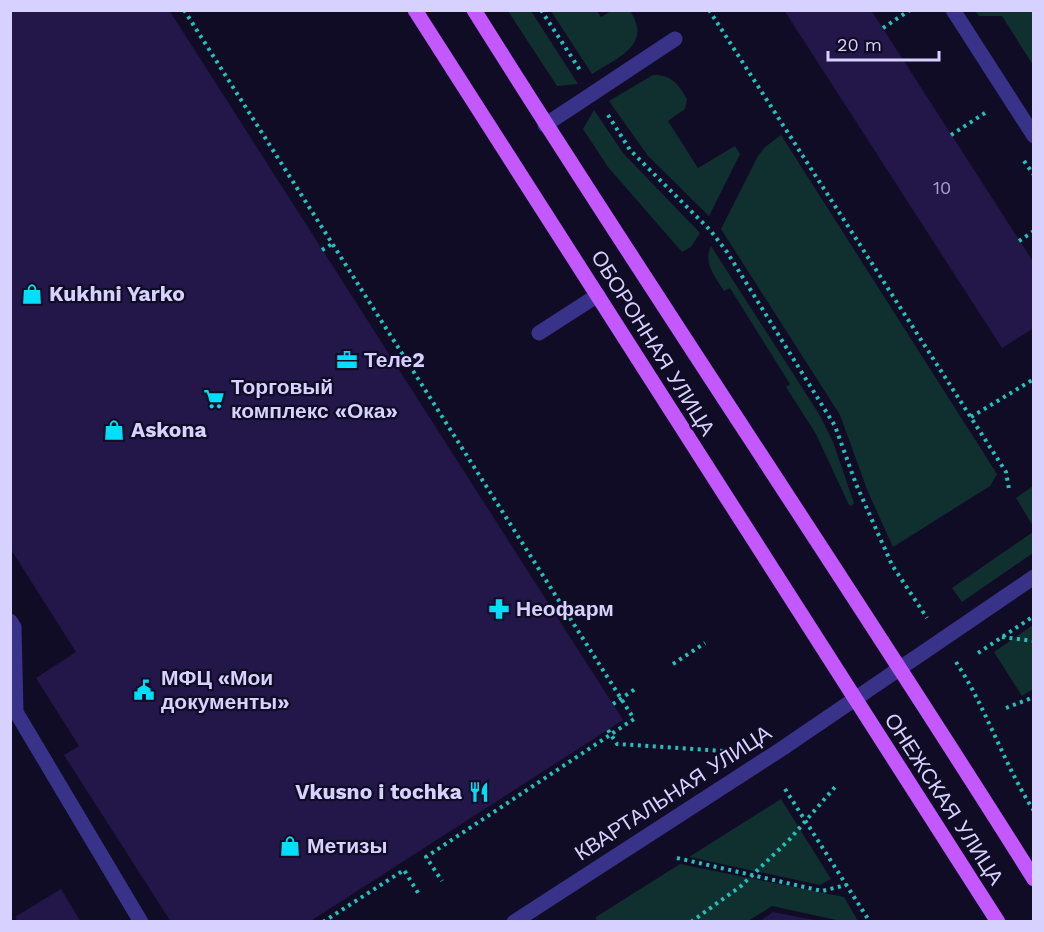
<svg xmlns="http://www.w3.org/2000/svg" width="1044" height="932" viewBox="0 0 1044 932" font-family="'Work Sans',sans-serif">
  <rect width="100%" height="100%" fill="#110c25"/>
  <path fill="#0f302f" d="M 508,11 L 531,11 L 578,84 L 557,86 Z
    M 551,11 L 597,11 L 601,17 L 611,11 L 630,11 C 653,45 617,58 592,74 Z
    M 975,11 L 1033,11 L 1033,65 L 1002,16 L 979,16 Z
    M 653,75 C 671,74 679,85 687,99 L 685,109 L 668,121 L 698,168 L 735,146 L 740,154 L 709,216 L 648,156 L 609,101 Z
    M 594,110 L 623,153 L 700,233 L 691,247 L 682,252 L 608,167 L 583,129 Z
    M 781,135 L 997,474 L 990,486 L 893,547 L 868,492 L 840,415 L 721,229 L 758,156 L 765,147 Z
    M 711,246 L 819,414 L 833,442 L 854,503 L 852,506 L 849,505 L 816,434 L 786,387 L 790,384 L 730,288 L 724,291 C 715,276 703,264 711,246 Z
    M 1033,486 L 1033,485 L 1033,526 L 1016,498 Z
    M 1033,532 L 1033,553 L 962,602 L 952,588 Z
    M 1033,625 L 1033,689 L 1022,696 L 994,652 Z
    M 781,799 L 831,879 L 820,885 L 689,857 Z
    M 680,864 L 844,897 L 858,921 L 841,921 L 772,906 L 748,921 L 596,921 L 596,917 Z"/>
  <path fill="#221748" d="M 10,10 L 169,10 L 623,720 L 309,922 L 171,922 L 64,755 L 79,746 L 36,678 L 76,652 L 10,548 Z
    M 784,10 L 871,10 L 1034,263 L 1034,328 L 1002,348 Z
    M 61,889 L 81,922 L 18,922 L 15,917 Z
    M 773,912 L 814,920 L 814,922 L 759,922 Z"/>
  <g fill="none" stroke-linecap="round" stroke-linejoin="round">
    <path stroke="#23c1ba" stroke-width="4" stroke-dasharray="3 4.5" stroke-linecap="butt" d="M 184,10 L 634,719 L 426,857 L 442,881
      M 541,10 L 580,70
      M 709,10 L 1006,472 L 1009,489
      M 883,28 L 910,10
      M 608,115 L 630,150 L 710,230 L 727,252 L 835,426 L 856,484 L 892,565 L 927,618
      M 951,135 L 988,111
      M 1024,161 L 1034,175
      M 1019,241 L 1034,231
      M 322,250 L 332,244
      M 971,417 L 1034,379
      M 1002,637 L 1034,641
      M 978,653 L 1034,616
      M 956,662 C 987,709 1003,763 1034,811
      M 673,664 L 705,643
      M 613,704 L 635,689
      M 1006,708 L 1034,697
      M 608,730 L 617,744 L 725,751
      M 785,789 L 870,922
      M 677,858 L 822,891 L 846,885
      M 323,922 L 404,870 L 420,896
      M 691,922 L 741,886 L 789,840 L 835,787"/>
    <path stroke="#383389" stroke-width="15" d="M 953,10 L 1034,136
      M 545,125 L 675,39
      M 539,333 L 598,295
      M 10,621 L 14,627 L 16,712 L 141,922"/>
    <path stroke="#383389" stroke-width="15" d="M 514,922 L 783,748 L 1034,577"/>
    <path stroke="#c358ff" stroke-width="15" d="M 415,10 L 998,922
      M 474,10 C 657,302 851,587 1034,879"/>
  </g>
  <defs>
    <g id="shop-bare" transform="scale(1.62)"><path d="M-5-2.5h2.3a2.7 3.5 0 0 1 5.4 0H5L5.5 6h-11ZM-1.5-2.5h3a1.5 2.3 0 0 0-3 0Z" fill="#00defc" stroke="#110c25" stroke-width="2.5" paint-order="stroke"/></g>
    <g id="office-bare" transform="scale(1.62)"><path d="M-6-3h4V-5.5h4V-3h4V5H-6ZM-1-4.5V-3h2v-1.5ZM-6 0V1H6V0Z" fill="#00defc" stroke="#110c25" stroke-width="2.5" paint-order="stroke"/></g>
    <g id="supermarket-bare" transform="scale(1.62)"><path d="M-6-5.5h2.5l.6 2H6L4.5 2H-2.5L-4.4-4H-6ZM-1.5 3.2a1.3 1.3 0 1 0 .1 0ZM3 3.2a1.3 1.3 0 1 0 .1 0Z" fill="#00defc" stroke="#110c25" stroke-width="2.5" paint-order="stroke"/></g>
    <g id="pharmacy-bare" transform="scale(1.62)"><path d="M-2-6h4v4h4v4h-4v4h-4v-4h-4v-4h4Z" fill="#00defc" stroke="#110c25" stroke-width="2.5" paint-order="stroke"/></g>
    <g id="civic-bare" transform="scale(1.62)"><path d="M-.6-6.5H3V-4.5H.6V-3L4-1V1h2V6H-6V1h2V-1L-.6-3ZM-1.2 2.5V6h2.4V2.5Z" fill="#00defc" stroke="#110c25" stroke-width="2.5" paint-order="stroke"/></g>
    <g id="restaurant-bare" transform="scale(1.62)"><path d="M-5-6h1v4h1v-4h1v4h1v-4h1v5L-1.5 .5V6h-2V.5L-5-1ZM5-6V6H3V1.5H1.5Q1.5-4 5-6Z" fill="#00defc" stroke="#110c25" stroke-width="2.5" paint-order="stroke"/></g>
  </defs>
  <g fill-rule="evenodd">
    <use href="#shop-bare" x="32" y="294"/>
    <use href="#office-bare" x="347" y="360"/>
    <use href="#supermarket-bare" x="214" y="399"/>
    <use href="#shop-bare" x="114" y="430"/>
    <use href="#pharmacy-bare" x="499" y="609"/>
    <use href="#civic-bare" x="144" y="690"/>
    <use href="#restaurant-bare" x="479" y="792"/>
    <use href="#shop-bare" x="290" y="846"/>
  </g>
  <g text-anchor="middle" stroke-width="4.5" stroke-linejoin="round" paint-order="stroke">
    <g font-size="18" fill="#aaa2d1">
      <text x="942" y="194">10</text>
    </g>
    <g font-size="21" font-weight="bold" fill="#d7d1ff" stroke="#110c25" text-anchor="start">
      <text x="49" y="301">Kukhni Yarko</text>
      <text x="364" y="367">Теле2</text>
      <text x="231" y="394">Торговый<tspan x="231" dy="24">комплекс «Ока»</tspan></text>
      <text x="131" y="437">Askona</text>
      <text x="516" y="616">Неофарм</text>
      <text x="161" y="685">МФЦ «Мои<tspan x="161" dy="24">документы»</tspan></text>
      <text x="462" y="799" text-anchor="end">Vkusno i tochka</text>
      <text x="307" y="853">Метизы</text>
    </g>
    <g font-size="21" fill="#d7d1ff" stroke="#110c25">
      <text transform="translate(653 343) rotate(58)" y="7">ОБОРОННАЯ УЛИЦА</text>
      <text transform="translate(673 793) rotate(-33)" y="7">КВАРТАЛЬНАЯ УЛИЦА</text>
      <text transform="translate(944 799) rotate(57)" y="7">ОНЕЖСКАЯ УЛИЦА</text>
    </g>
  </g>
  <rect width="1044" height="932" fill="none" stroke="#d7d1ff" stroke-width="24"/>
  <path d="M828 51v9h111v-9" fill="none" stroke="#d7d1ff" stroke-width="3"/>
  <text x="837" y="51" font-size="18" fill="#d7d1ff" stroke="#110c25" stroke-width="4.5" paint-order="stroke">20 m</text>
</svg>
